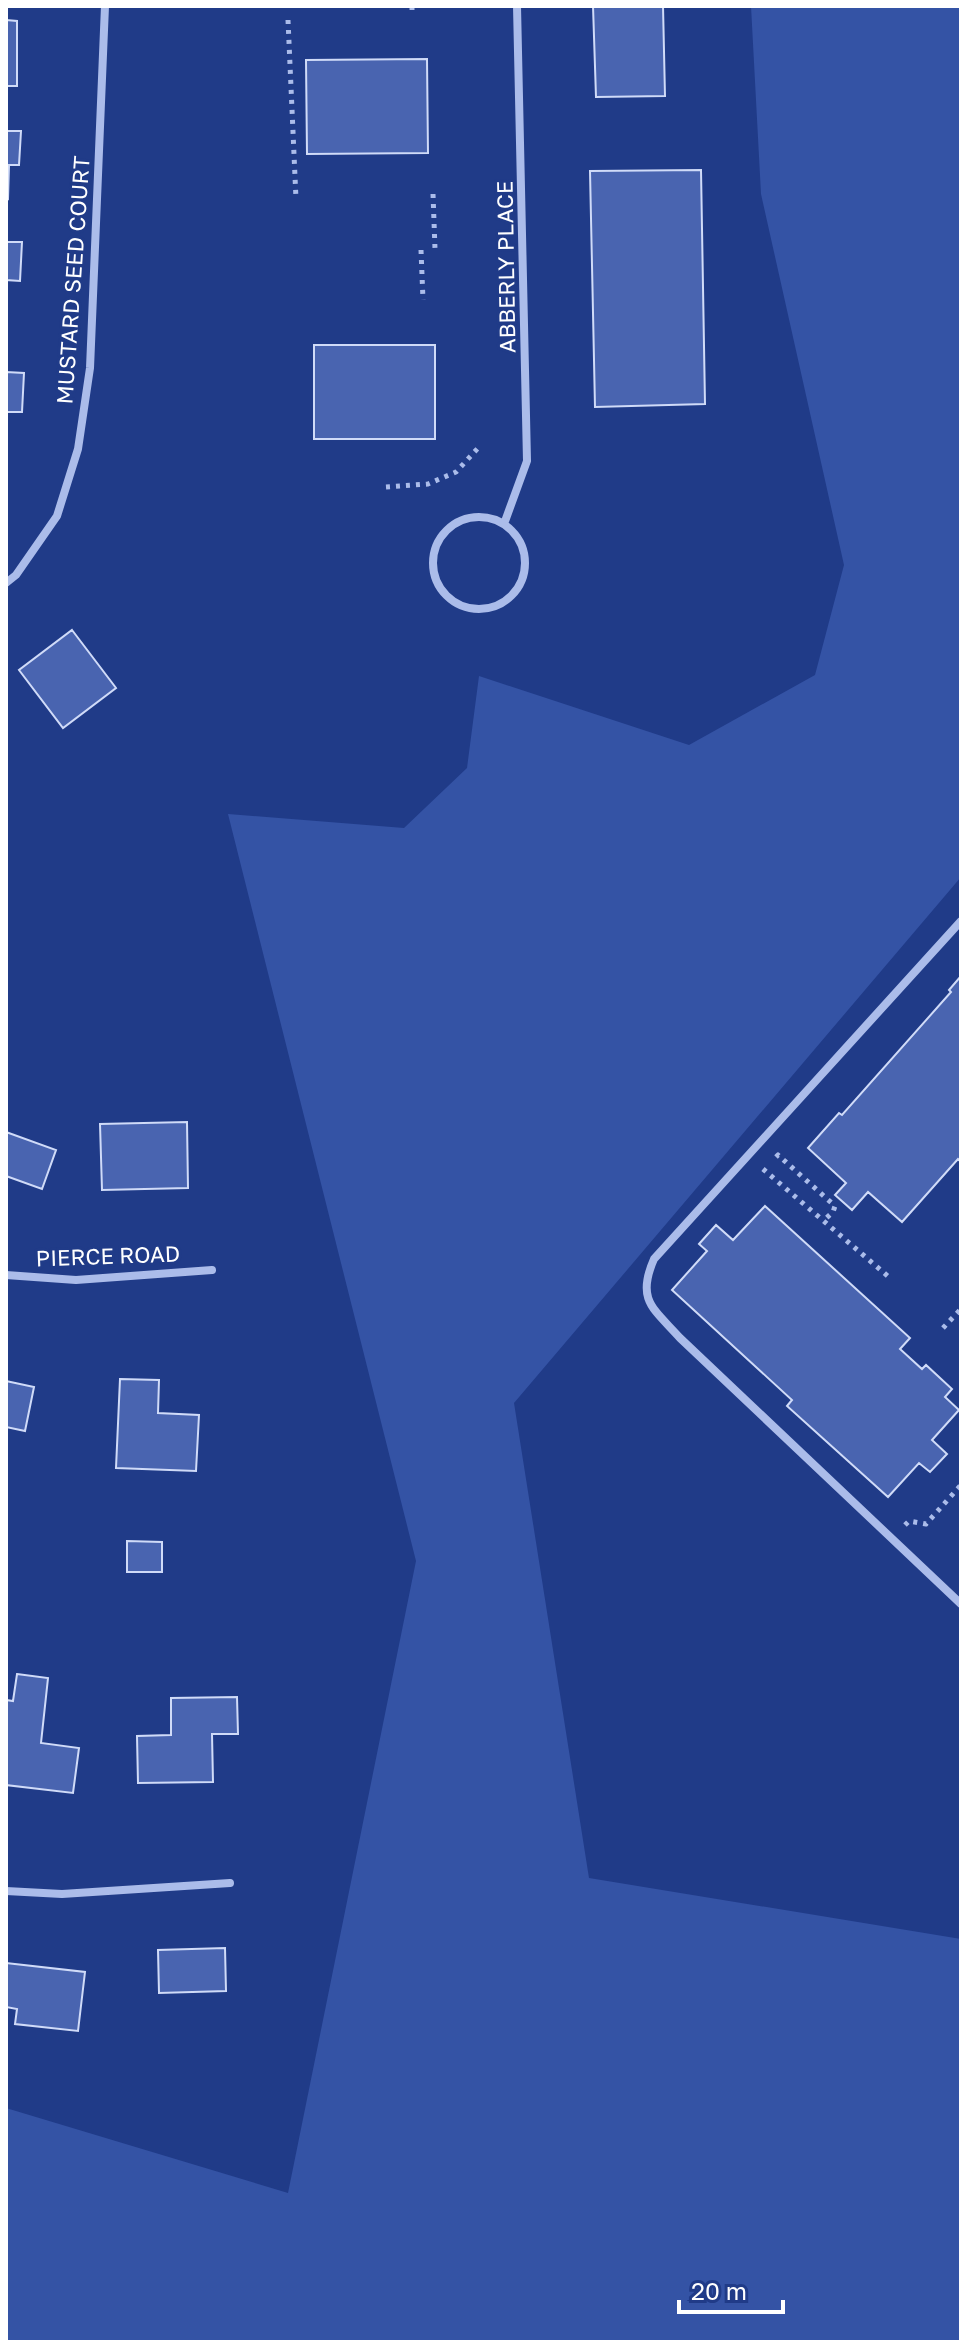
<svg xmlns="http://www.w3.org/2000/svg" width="967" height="2348" viewBox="0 0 967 2348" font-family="'Golos Text',sans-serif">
  <rect width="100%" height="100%" fill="#203b88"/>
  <path fill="#3453a5" d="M 751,6 L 961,6 L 961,877 L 514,1403 L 589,1878 L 961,1939 L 961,2342 L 6,2342 L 6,2108 L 288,2193 L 416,1561 L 228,814 L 404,828 L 467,768 L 479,676 L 689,745 L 815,675 L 844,565 L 761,194 Z"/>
  <path fill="#4964b0" stroke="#d0dbf8" stroke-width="2" d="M 593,6 L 663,6 L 665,96 L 596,97 Z
    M 6,20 L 17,21 L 17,86 L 6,86 Z
    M 427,59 L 428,153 L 307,154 L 306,60 Z
    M 6,131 L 21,131 L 19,165 L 9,165 L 8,199 L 6,198 Z
    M 701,170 L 705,404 L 595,407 L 590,171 Z
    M 6,242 L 22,242 L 20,281 L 6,280 Z
    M 314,345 L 435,345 L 435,439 L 314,439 Z
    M 6,372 L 24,373 L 22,412 L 6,412 Z
    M 72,630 L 116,688 L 63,728 L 19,670 Z
    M 961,976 L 961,1162 L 958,1159 L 902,1222 L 868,1192 L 852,1210 L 835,1195 L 846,1183 L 808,1148 L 839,1113 L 842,1115 L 951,992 L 949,990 Z
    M 187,1122 L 188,1188 L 102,1190 L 100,1124 Z
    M 6,1132 L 56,1150 L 42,1189 L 6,1176 Z
    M 765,1206 L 910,1338 L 900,1349 L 922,1369 L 926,1365 L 952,1389 L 945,1397 L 959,1410 L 932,1440 L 947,1454 L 930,1472 L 919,1463 L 888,1497 L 787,1406 L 792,1400 L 672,1290 L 707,1251 L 699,1244 L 716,1225 L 733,1240 Z
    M 120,1379 L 159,1380 L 158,1413 L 199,1415 L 196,1471 L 116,1468 Z
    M 6,1381 L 34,1387 L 25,1431 L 6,1427 Z
    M 127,1541 L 162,1542 L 162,1572 L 127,1572 Z
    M 17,1674 L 48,1678 L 41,1743 L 79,1748 L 73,1793 L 6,1785 L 6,1700 L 13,1701 Z
    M 237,1697 L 238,1734 L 212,1734 L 213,1782 L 138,1783 L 137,1736 L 171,1735 L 171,1698 Z
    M 225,1948 L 226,1991 L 159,1993 L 158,1950 Z
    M 6,1963 L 85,1972 L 78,2031 L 15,2024 L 17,2009 L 6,2007 Z"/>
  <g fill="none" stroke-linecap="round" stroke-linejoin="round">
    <path stroke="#abbcea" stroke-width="5" stroke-dasharray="4 6" stroke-linecap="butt" d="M 412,6 L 412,16
      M 288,20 L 296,199
      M 433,194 L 435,249
      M 421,250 L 423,300
      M 386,487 L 428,484 L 456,472 L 479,447
      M 776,1157 L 778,1155 L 835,1206 L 833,1212 L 823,1221
      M 763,1169 L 890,1278
      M 943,1328 L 961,1309
      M 905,1525 L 909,1521 L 926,1524 L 961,1485"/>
    <path stroke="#abbcea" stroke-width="8" d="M433 563a46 46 0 1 1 92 0a46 46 0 1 1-92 0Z
      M 504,524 L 527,461 L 517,6
      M 6,583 L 16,575 L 57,516 L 78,449 L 90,368 L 105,6
      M 961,921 L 654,1259 C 636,1300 653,1308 680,1338 L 961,1604
      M 6,1275 L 76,1280 L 212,1270
      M 6,1891 L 62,1894 L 230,1883"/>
  </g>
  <g text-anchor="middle" stroke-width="6" stroke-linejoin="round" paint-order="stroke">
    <g font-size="22" fill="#fff" stroke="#203b88">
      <text transform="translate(506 267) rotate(-91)" y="8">ABBERLY PLACE</text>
      <text transform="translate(73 280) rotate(-86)" y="8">MUSTARD SEED COURT</text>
      <text transform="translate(108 1256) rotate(-2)" y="8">PIERCE ROAD</text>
    </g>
  </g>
  <rect width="967" height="2348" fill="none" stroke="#ffffff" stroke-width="16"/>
  <path d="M679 2300v12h104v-12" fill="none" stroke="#ffffff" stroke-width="4"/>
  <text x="691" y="2300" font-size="24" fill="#ffffff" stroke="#203b88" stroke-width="6" paint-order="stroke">20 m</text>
</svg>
